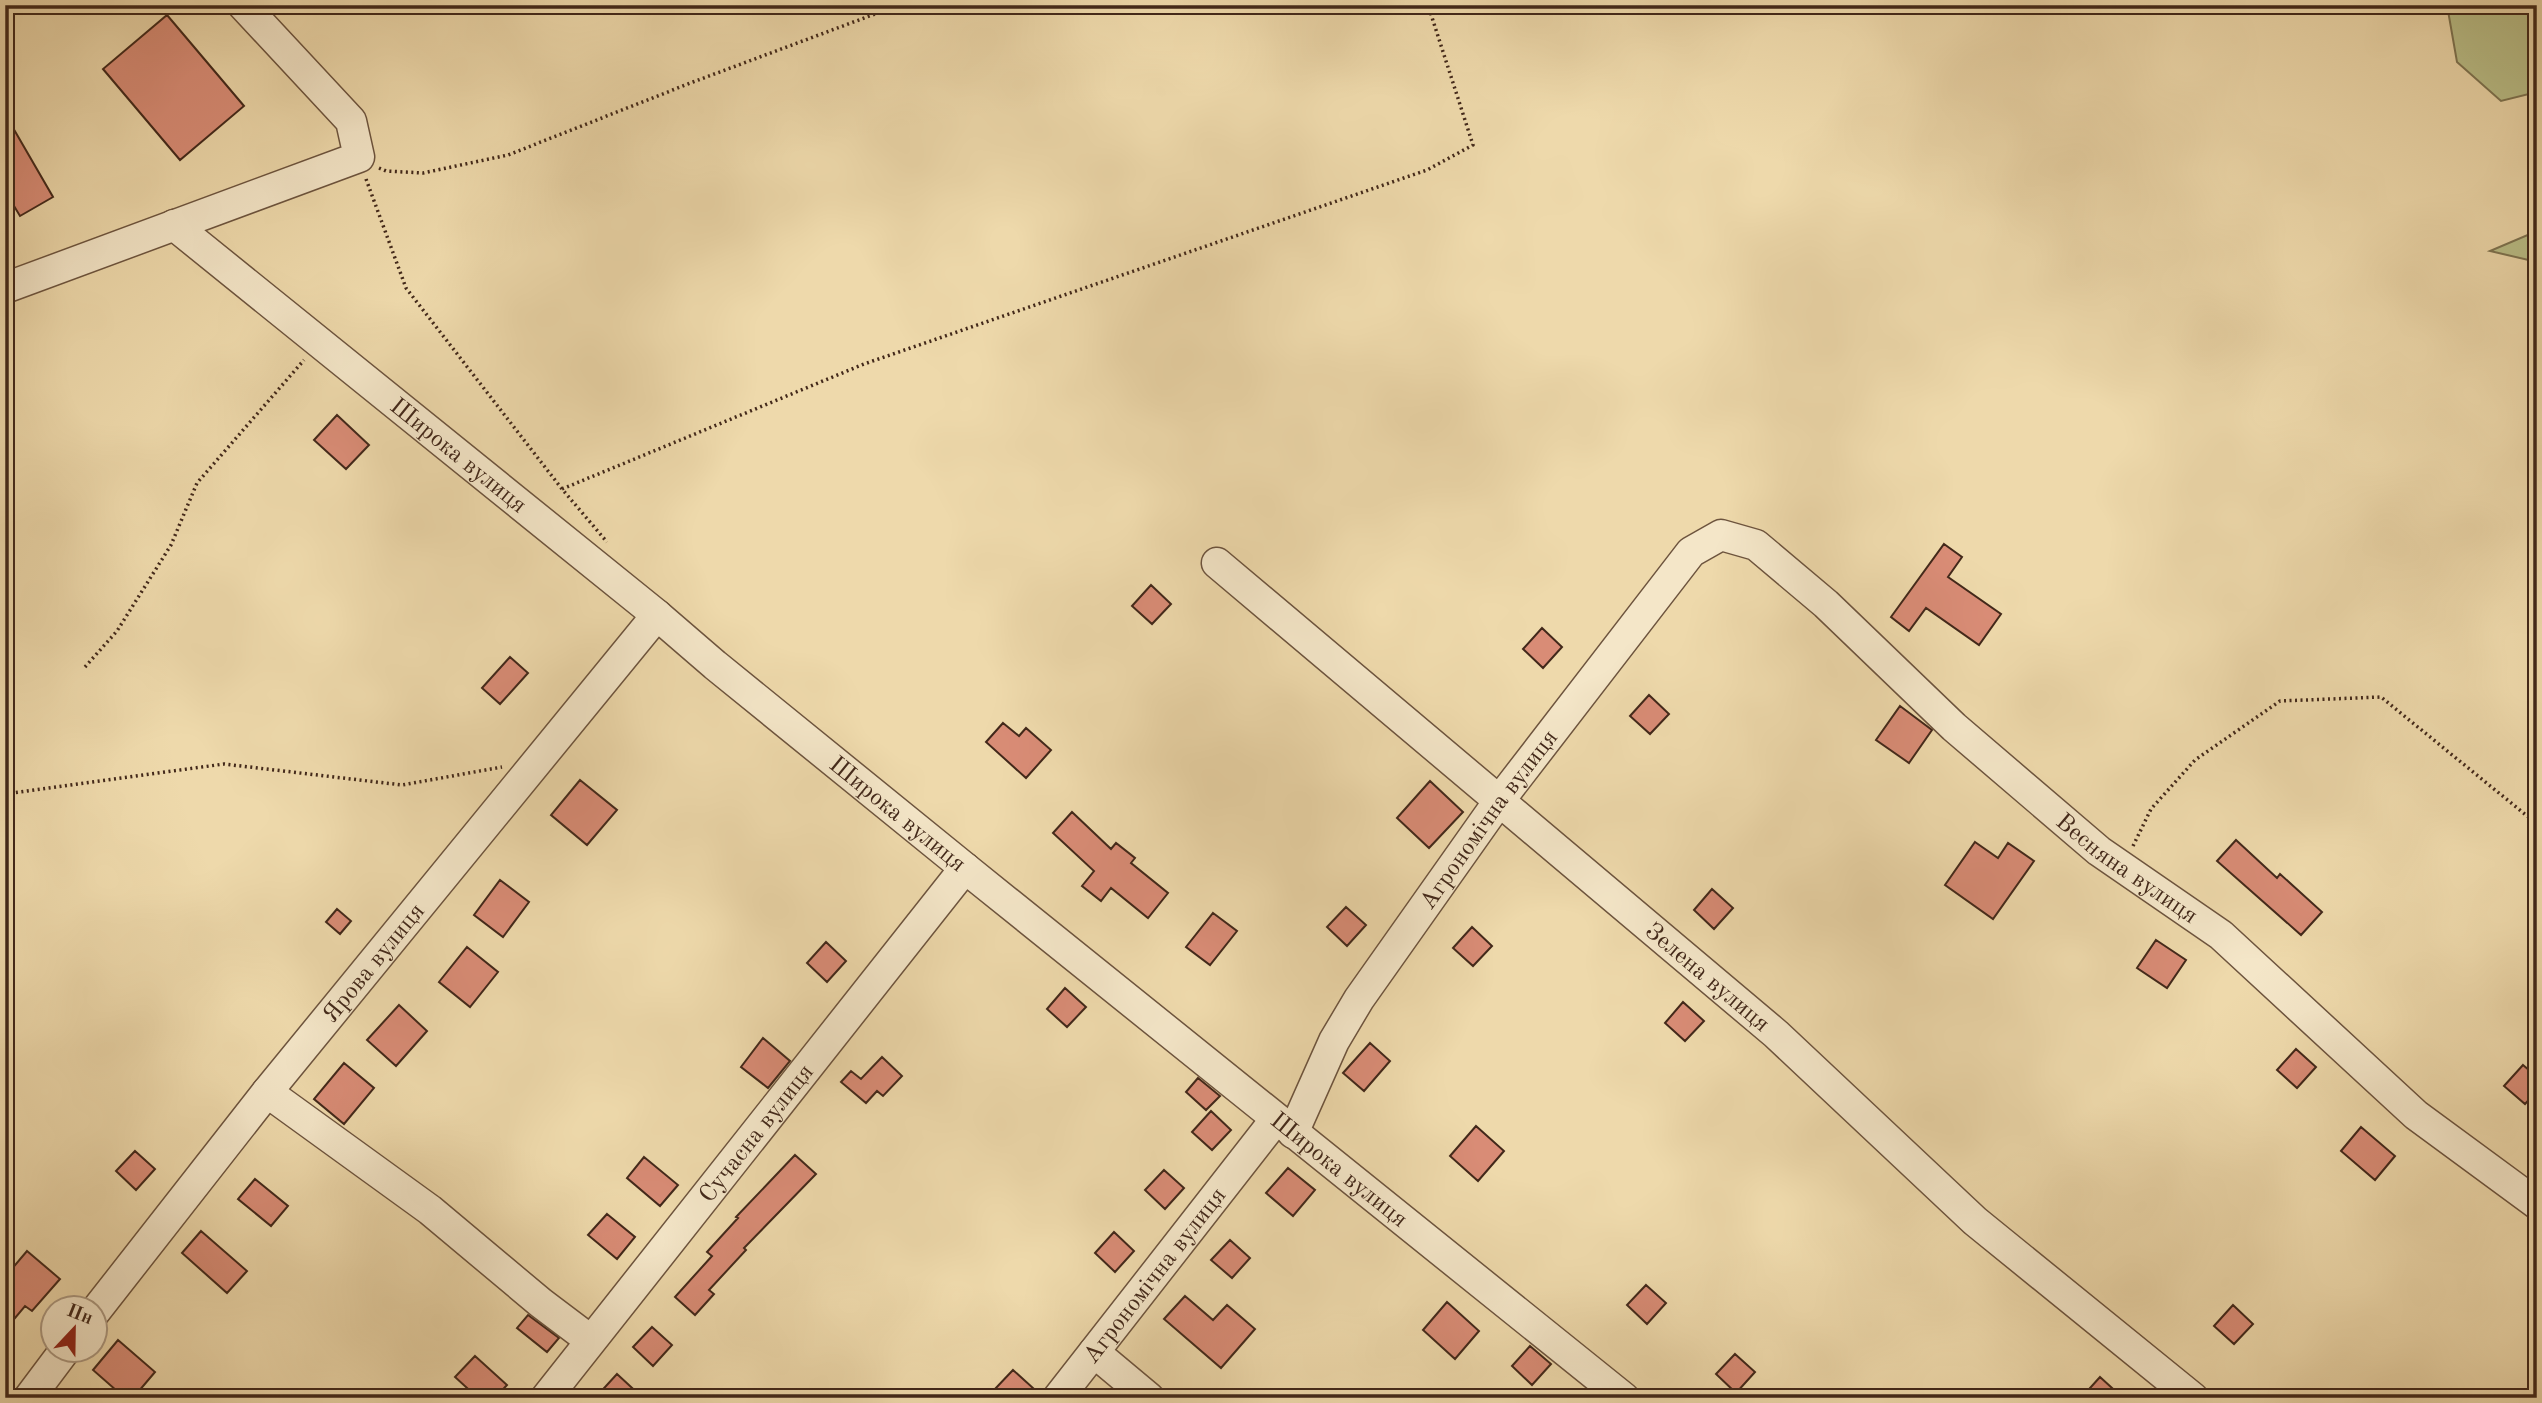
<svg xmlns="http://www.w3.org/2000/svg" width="2542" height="1403" viewBox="0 0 2542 1403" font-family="'Old Standard TT',serif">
  <rect width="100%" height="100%" fill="#eed9ab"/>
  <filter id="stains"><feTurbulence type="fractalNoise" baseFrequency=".00286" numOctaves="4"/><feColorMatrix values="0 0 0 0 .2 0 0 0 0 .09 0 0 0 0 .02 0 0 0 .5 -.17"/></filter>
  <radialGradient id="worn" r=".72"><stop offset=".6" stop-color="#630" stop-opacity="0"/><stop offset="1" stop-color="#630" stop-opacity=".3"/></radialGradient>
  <path fill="#babf88" stroke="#7e7451" stroke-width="2" d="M 2447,5 L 2537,5 L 2537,92 L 2501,101 L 2457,62 Z
    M 2537,231 L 2537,262 L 2490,251 Z"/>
  <path fill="#d98c76" stroke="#42281a" stroke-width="2" d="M 167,15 L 244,106 L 180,160 L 103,69 Z
    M 5,114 L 53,197 L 20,216 L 5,191 Z
    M 337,415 L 369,445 L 346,469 L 314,440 Z
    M 1944,544 L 1962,557 L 1948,577 L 2001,614 L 1979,645 L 1926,608 L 1909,631 L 1891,617 Z
    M 1151,585 L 1171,604 L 1152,624 L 1132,606 Z
    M 1542,628 L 1562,647 L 1543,668 L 1523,649 Z
    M 510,657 L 528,673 L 500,704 L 482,688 Z
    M 1649,695 L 1669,714 L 1650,734 L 1630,716 Z
    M 1900,706 L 1932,730 L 1909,763 L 1876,740 Z
    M 1003,723 L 1019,736 L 1026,728 L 1051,750 L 1026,778 L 986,742 Z
    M 580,780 L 617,810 L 587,845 L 551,815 Z
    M 1430,781 L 1463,812 L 1429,848 L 1397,818 Z
    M 1072,812 L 1111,849 L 1116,843 L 1135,858 L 1131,863 L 1168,893 L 1148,918 L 1111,888 L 1101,901 L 1082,886 L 1094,871 L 1053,833 Z
    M 2236,840 L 2277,878 L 2280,874 L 2322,912 L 2301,935 L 2217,861 Z
    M 1975,842 L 1998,858 L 2008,843 L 2034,861 L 1993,919 L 1945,885 Z
    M 500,880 L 529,902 L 503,937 L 474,915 Z
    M 1712,889 L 1733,908 L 1714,929 L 1694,910 Z
    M 1346,907 L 1366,925 L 1347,946 L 1327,927 Z
    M 337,909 L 351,921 L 340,934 L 326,922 Z
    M 1213,913 L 1237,931 L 1210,965 L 1186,947 Z
    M 1472,927 L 1492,946 L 1473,966 L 1453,948 Z
    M 2156,940 L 2186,960 L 2167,988 L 2137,968 Z
    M 826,942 L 846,961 L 827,982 L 807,963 Z
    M 467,947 L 498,972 L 470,1007 L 439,982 Z
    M 1065,988 L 1086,1007 L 1067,1027 L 1047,1009 Z
    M 1683,1002 L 1704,1021 L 1685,1041 L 1665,1023 Z
    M 399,1005 L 427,1031 L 396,1066 L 367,1040 Z
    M 763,1038 L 790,1061 L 768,1088 L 741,1067 Z
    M 1370,1043 L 1390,1061 L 1364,1091 L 1343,1073 Z
    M 2296,1049 L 2316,1067 L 2297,1088 L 2277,1070 Z
    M 882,1057 L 902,1076 L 883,1096 L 877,1091 L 866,1103 L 841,1082 L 851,1071 L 861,1079 Z
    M 344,1063 L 374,1088 L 344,1124 L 314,1099 Z
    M 2523,1065 L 2537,1077 L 2537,1091 L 2525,1104 L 2504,1086 Z
    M 1198,1078 L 1220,1096 L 1206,1110 L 1186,1092 Z
    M 1211,1111 L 1231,1130 L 1212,1150 L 1192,1132 Z
    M 1476,1126 L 1504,1151 L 1478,1181 L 1450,1156 Z
    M 2361,1127 L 2395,1156 L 2375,1180 L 2341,1151 Z
    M 135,1151 L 155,1169 L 136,1190 L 116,1171 Z
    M 795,1155 L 816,1174 L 744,1248 L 746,1250 L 709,1290 L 714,1294 L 695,1315 L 675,1297 L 712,1256 L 707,1252 L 738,1218 L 736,1217 Z
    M 644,1157 L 678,1185 L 660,1206 L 627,1178 Z
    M 1288,1168 L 1315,1190 L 1293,1216 L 1266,1193 Z
    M 1164,1170 L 1184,1188 L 1165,1209 L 1145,1190 Z
    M 255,1179 L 288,1206 L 271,1226 L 238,1199 Z
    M 607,1214 L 635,1237 L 617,1259 L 588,1235 Z
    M 201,1231 L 247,1271 L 227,1293 L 182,1253 Z
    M 1114,1232 L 1134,1251 L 1115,1272 L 1095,1253 Z
    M 1230,1240 L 1250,1258 L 1232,1278 L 1211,1260 Z
    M 27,1251 L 60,1279 L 32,1311 L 25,1306 L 5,1330 L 5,1277 Z
    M 1646,1285 L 1666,1303 L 1647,1324 L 1627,1305 Z
    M 1185,1296 L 1213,1320 L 1227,1305 L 1255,1329 L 1221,1368 L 1164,1319 Z
    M 1447,1302 L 1479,1331 L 1455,1359 L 1423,1330 Z
    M 2233,1305 L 2253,1324 L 2234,1344 L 2214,1326 Z
    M 528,1315 L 559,1338 L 547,1352 L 517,1328 Z
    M 652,1327 L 672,1345 L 653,1366 L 633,1347 Z
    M 118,1340 L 155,1372 L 133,1398 L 125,1398 L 93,1370 Z
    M 1530,1346 L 1551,1364 L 1532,1385 L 1512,1366 Z
    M 1735,1354 L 1755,1372 L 1736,1393 L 1716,1374 Z
    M 475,1356 L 507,1385 L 495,1398 L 478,1398 L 455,1377 Z
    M 1013,1370 L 1033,1388 L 1024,1398 L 1002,1398 L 994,1390 Z
    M 617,1374 L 643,1398 L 595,1398 Z
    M 2100,1377 L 2123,1398 L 2081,1398 Z"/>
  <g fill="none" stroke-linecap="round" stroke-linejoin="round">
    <g stroke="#6d543e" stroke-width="33">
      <g id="minor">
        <path id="s1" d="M 174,225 L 657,615 L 715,665 L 965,868 L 1624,1398"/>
        <path d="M 5,288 L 359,157 L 351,121 L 243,5"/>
        <path id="s2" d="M 1217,563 L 1776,1034 L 1975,1221 L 2193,1398"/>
        <path d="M 267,1092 L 430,1210 L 541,1303 L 590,1340"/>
        <path id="s3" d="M 1293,1133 L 1334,1041 L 1359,999 L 1499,801 L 1691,552 L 1721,535 L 1756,545 L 1826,604 L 1954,727 L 2099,851 L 2221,935 L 2416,1115 L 2537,1204"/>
        <path id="s4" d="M 94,1313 L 267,1092 L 657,615"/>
        <path d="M 1094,1352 L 1149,1398"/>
        <path d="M 29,1398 L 65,1350"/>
        <path id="s5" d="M 546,1398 L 965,868"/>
        <path id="s6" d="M 1058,1398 L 1276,1119"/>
      </g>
    </g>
    <path stroke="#42281a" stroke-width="3.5" stroke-dasharray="2 3.5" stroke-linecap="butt" d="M 379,168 L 386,171 L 423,173 L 508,155 L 693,82 L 899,5
      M 366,179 L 406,288 L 562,489 L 607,542
      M 562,489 L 864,364 L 1427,170 L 1473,145 L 1428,5
      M 85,667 L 117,631 L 171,545 L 197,483 L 304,360
      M 5,794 L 224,764 L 402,785 L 502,767
      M 2133,846 L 2151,809 L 2195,760 L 2280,701 L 2381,697 L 2537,824"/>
    <use href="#minor" stroke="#f4e6c8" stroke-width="30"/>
  </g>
  <g text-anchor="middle" stroke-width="5" stroke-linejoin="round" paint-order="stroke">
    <g font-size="24" fill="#42281a" stroke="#f4e6c8">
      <text dy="8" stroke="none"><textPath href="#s1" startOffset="366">Широка вулиця</textPath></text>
      <text dy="8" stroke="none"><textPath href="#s1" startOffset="933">Широка вулиця</textPath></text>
      <text dy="8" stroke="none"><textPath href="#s3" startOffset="371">Агрономічна вулиця</textPath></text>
      <text dy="8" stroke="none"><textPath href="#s3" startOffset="1270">Весняна вулиця</textPath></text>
      <text dy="8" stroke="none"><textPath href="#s4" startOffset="448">Ярова вулиця</textPath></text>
      <text dy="8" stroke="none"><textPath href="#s2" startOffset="642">Зелена вулиця</textPath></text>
      <text dy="8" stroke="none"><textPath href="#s5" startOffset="338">Сучасна вулиця</textPath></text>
      <text dy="8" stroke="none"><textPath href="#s1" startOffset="1500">Широка вулиця</textPath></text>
      <text dy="8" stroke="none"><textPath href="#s6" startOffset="156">Агрономічна вулиця</textPath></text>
    </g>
  </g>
  <rect width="2542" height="1403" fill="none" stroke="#eed9ab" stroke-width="28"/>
  <rect x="7" y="7" width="2528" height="1389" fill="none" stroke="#42281a" stroke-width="3.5"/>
  <rect x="14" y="14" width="2514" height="1375" fill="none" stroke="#42281a" stroke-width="2"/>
  <g transform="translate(74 1329) rotate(22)"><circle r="33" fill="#f4e6c8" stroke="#ad9a82" stroke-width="2"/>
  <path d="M0-5L12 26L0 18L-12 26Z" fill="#8f2418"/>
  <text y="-10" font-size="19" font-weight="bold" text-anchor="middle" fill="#42281a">Пн</text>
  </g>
  <rect width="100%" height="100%" filter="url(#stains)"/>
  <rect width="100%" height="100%" fill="url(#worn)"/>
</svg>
